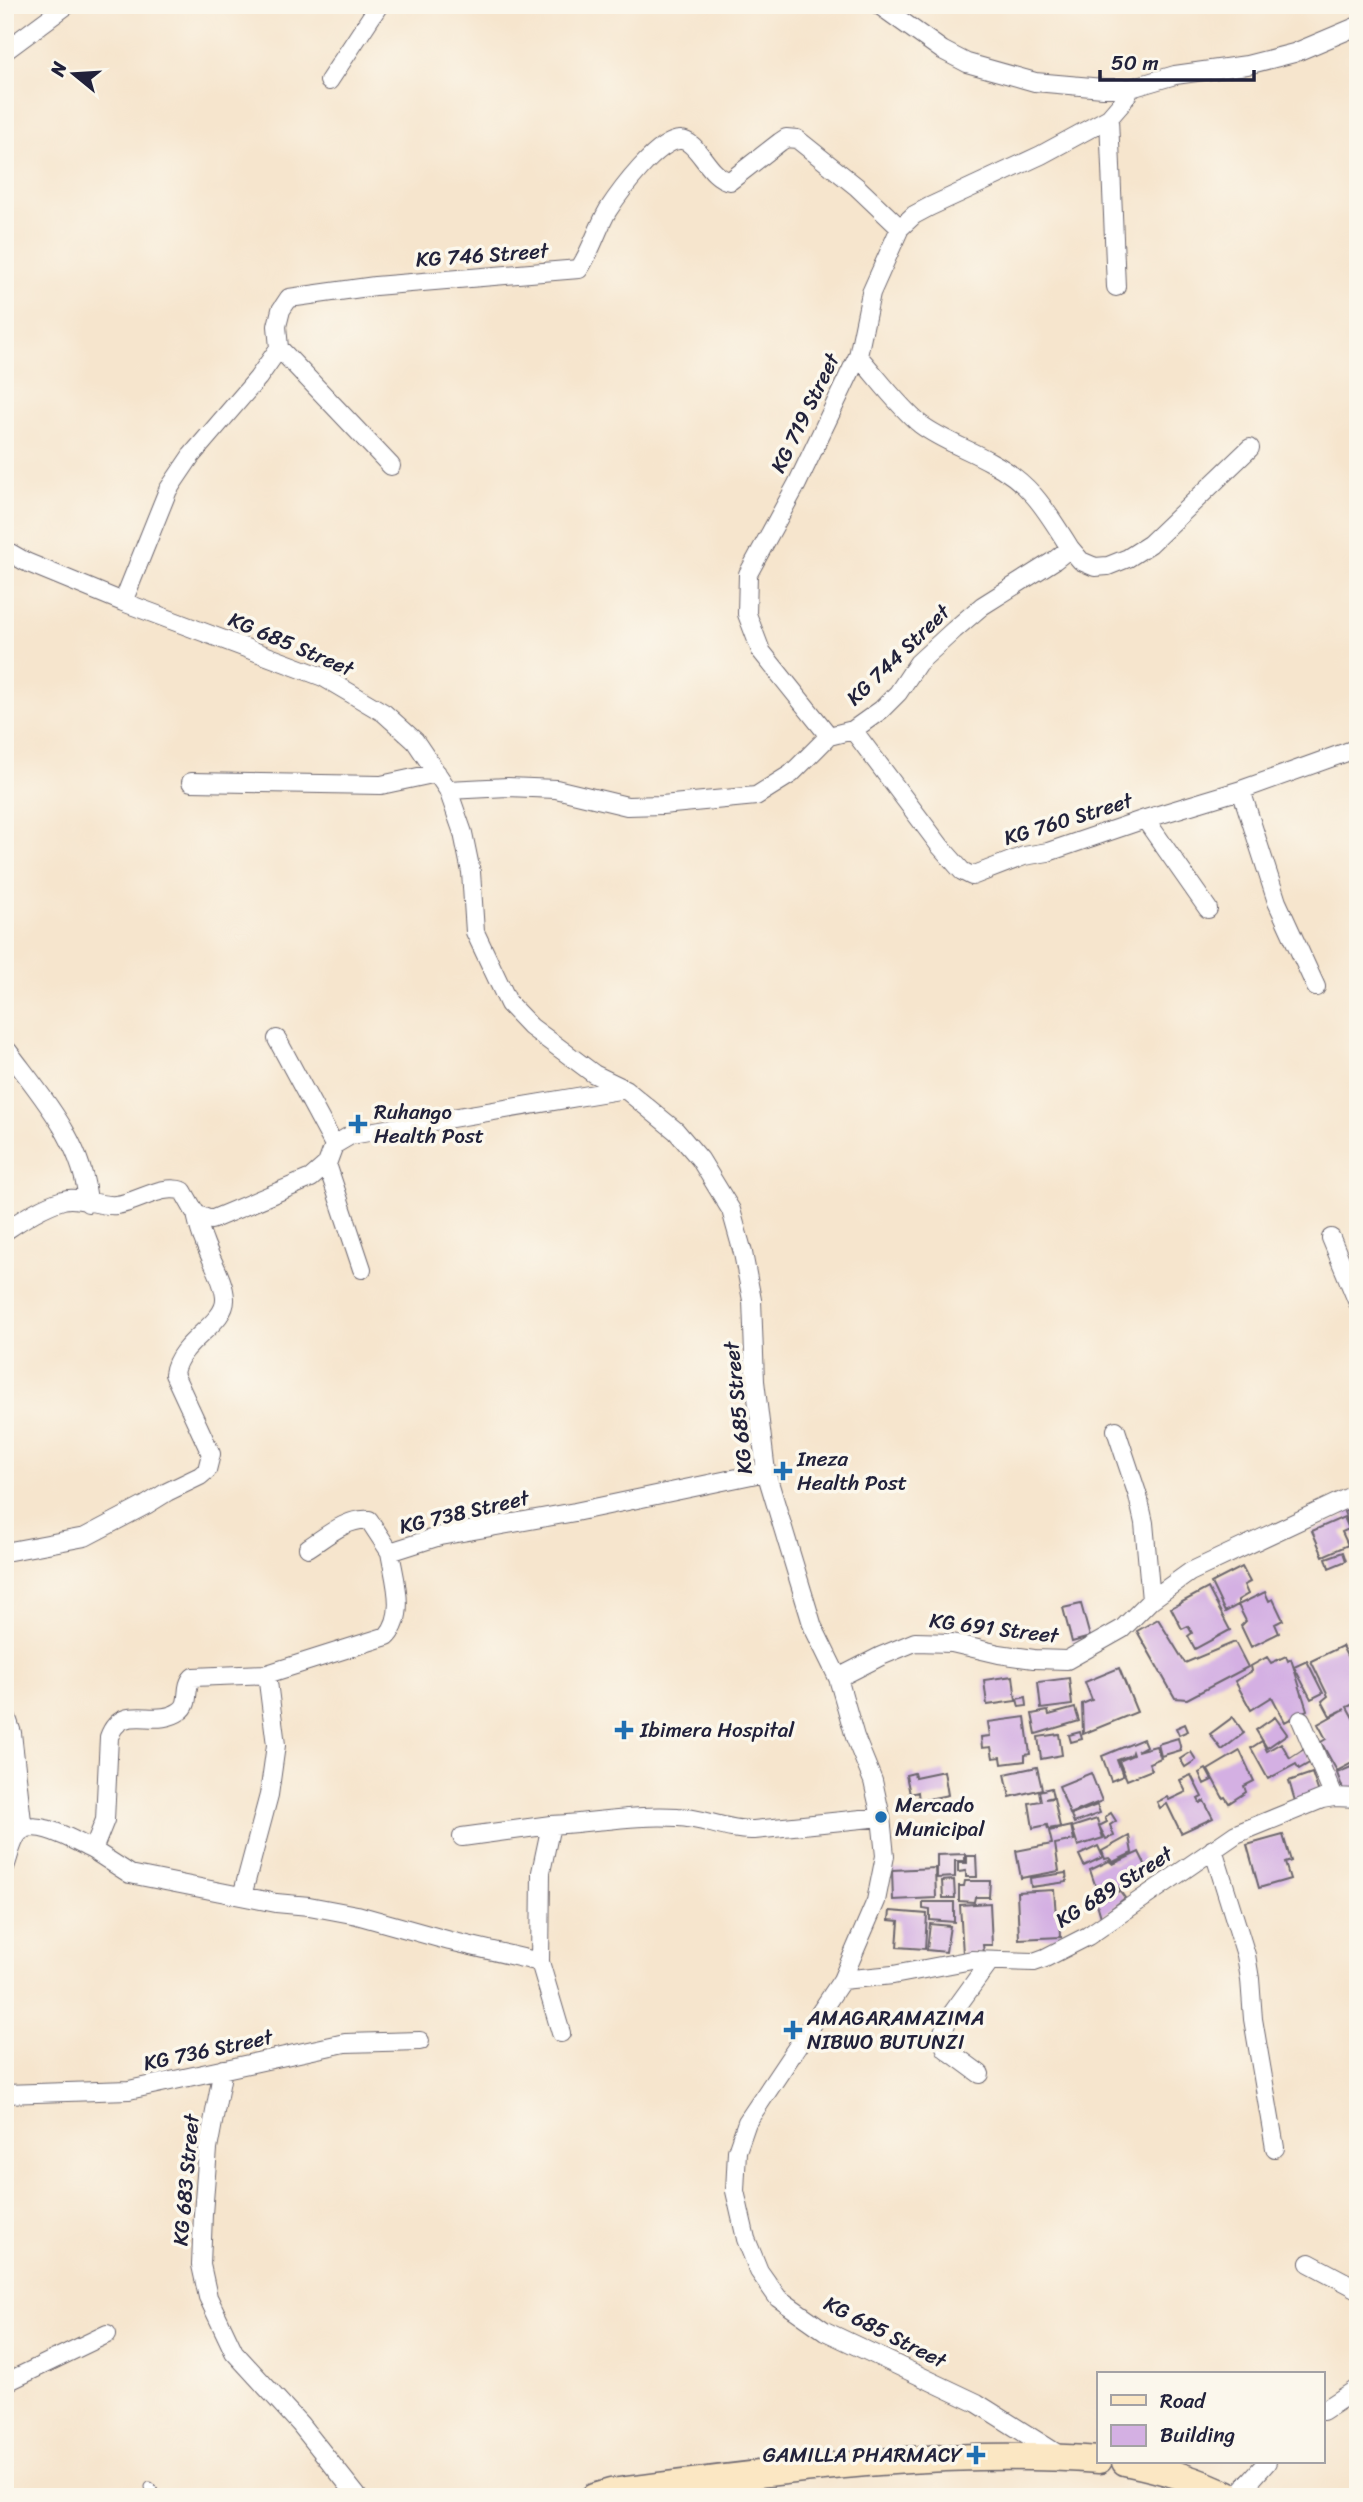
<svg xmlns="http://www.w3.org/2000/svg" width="1363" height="2502" viewBox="0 0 1363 2502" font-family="Sriracha,sans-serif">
  <rect width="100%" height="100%" fill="#fbf7ec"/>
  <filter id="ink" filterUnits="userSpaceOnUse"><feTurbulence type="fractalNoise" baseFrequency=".0143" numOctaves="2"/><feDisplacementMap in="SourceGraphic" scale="14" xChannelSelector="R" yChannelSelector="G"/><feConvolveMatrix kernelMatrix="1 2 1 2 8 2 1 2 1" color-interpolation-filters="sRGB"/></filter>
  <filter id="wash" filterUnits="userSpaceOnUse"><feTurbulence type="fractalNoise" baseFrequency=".00686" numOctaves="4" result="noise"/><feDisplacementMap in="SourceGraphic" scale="28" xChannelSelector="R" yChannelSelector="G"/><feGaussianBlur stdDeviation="1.57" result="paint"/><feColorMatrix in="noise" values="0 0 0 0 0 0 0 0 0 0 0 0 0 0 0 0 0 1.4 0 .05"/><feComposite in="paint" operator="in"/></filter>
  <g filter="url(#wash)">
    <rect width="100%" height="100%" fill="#f6e5cd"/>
    <g id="blocks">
      <path fill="#d4b0e3" d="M 1358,1506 L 1358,1546 L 1344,1512 Z
        M 1344,1517 L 1349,1529 L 1342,1532 L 1348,1545 L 1323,1556 L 1312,1531 Z
        M 1343,1552 L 1346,1561 L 1329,1568 L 1326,1558 Z
        M 1242,1567 L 1250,1582 L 1244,1585 L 1248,1594 L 1238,1600 L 1238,1605 L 1225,1612 L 1211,1583 Z
        M 1208,1588 L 1230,1630 L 1195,1649 L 1188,1636 L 1192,1633 L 1188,1626 L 1182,1629 L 1171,1608 Z
        M 1265,1592 L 1269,1601 L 1273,1599 L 1283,1620 L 1275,1624 L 1279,1633 L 1251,1647 L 1241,1626 L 1246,1621 L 1238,1605 Z
        M 1081,1604 L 1090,1637 L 1072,1642 L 1063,1608 Z
        M 1158,1619 L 1185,1663 L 1235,1642 L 1248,1667 L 1187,1699 L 1175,1698 L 1137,1631 Z
        M 1342,1646 L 1358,1678 L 1358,1702 L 1347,1707 L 1358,1727 L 1358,1760 L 1337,1771 L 1321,1742 L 1326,1739 L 1318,1724 L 1345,1709 L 1330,1716 L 1322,1701 L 1328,1696 L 1311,1661 Z
        M 1286,1656 L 1288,1661 L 1291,1659 L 1307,1710 L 1285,1722 L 1272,1697 L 1251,1710 L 1235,1681 L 1252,1671 L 1251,1666 L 1267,1657 L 1271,1663 Z
        M 1307,1661 L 1323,1693 L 1311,1699 L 1294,1667 Z
        M 1119,1668 L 1137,1712 L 1083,1734 L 1082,1704 L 1092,1700 L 1085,1682 Z
        M 1013,1676 L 1016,1701 L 987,1705 L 984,1680 Z
        M 1069,1678 L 1072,1705 L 1041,1709 L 1038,1682 Z
        M 1026,1697 L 1027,1706 L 1019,1707 L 1017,1699 Z
        M 1075,1708 L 1079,1721 L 1036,1734 L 1032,1714 L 1048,1711 L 1049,1715 Z
        M 1025,1717 L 1030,1754 L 1025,1755 L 1025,1761 L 1002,1764 L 1001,1757 L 993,1758 L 991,1747 L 982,1748 L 981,1737 L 990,1736 L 988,1722 Z
        M 1233,1717 L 1244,1733 L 1222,1750 L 1210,1734 Z
        M 1275,1717 L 1287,1734 L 1267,1748 L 1256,1730 Z
        M 1185,1724 L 1188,1731 L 1179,1735 L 1176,1728 Z
        M 1080,1732 L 1082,1739 L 1071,1742 L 1069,1735 Z
        M 1059,1734 L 1062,1755 L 1041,1759 L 1038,1737 Z
        M 1178,1738 L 1181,1750 L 1161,1756 L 1158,1744 Z
        M 1143,1739 L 1146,1746 L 1137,1751 L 1156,1746 L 1161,1758 L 1149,1763 L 1152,1770 L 1127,1780 L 1119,1761 L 1133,1755 L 1132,1752 L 1131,1755 L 1117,1760 L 1123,1776 L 1111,1781 L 1102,1756 Z
        M 1262,1741 L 1267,1751 L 1281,1743 L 1290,1758 L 1304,1749 L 1311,1762 L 1299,1769 L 1296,1764 L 1268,1779 L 1251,1748 Z
        M 1240,1751 L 1254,1781 L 1244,1786 L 1246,1792 L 1229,1803 L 1225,1797 L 1223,1798 L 1208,1770 Z
        M 1191,1752 L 1196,1760 L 1185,1767 L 1180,1759 Z
        M 1358,1764 L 1358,1789 L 1344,1792 L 1337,1773 Z
        M 1037,1767 L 1042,1789 L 1010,1797 L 1005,1774 Z
        M 1206,1769 L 1212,1780 L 1204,1784 L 1199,1773 Z
        M 944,1771 L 948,1795 L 919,1801 L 918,1792 L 910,1794 L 906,1775 L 914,1773 L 915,1777 Z
        M 1091,1773 L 1102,1801 L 1070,1814 L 1059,1786 Z
        M 1312,1773 L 1319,1793 L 1295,1801 L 1289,1781 Z
        M 1191,1775 L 1202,1797 L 1198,1799 L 1200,1803 L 1204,1801 L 1213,1818 L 1181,1833 L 1167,1804 L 1160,1808 L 1157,1802 L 1167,1797 L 1169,1800 L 1186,1792 L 1180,1780 Z
        M 1051,1788 L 1053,1797 L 1045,1799 L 1054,1798 L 1060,1827 L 1048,1829 L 1047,1825 L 1033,1828 L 1029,1803 L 1041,1801 L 1039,1791 Z
        M 1097,1805 L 1100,1813 L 1074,1823 L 1071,1815 Z
        M 1111,1813 L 1116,1821 L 1110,1825 L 1114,1836 L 1106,1839 L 1099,1826 L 1107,1822 L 1105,1817 Z
        M 1097,1819 L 1103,1838 L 1078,1846 L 1072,1827 Z
        M 1071,1826 L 1074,1840 L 1055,1844 L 1059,1871 L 1021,1878 L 1016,1851 L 1052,1844 L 1049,1831 Z
        M 1283,1835 L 1291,1861 L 1285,1863 L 1290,1879 L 1259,1888 L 1247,1845 Z
        M 1129,1836 L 1132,1853 L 1113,1862 L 1109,1858 L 1105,1859 L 1102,1851 Z
        M 1098,1846 L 1103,1857 L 1084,1866 L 1079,1855 Z
        M 1139,1852 L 1148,1870 L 1130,1879 L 1131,1884 L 1120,1889 L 1117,1886 L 1099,1896 L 1090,1870 L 1109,1861 L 1113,1864 Z
        M 965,1854 L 965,1861 L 955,1861 L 955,1877 L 937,1878 L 937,1855 Z
        M 967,1856 L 976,1856 L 977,1877 L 966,1877 L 966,1871 L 958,1872 L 958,1863 L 967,1863 Z
        M 935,1868 L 936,1898 L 893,1900 L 892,1870 Z
        M 1066,1873 L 1067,1882 L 1031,1887 L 1030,1878 Z
        M 954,1880 L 955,1898 L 943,1898 L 942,1881 Z
        M 965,1881 L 990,1881 L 989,1897 L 975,1897 L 974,1902 L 959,1901 L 959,1886 L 964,1886 Z
        M 1054,1890 L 1056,1915 L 1060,1915 L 1061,1937 L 1019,1939 L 1017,1892 Z
        M 1113,1891 L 1114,1893 L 1120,1891 L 1125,1898 L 1101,1917 L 1096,1900 Z
        M 923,1902 L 954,1902 L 954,1922 L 930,1920 L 930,1910 L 923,1909 Z
        M 990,1903 L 992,1945 L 983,1945 L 984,1952 L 963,1954 L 960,1905 Z
        M 890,1911 L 927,1914 L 925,1949 L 897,1947 L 899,1921 L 889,1920 Z
        M 930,1924 L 950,1926 L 946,1952 L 927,1950 Z"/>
    </g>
  </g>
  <g filter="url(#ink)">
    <use href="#blocks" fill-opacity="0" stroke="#6c666e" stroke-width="2"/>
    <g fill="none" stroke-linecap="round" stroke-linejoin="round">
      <g stroke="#6c666e" stroke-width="11">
        <path id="lane" d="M 150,2487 L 157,2497"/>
      </g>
      <g stroke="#6c666e" stroke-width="20">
        <path id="street" d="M 879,5 L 942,50 L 967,63 L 1035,82 L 1103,88 L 1131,88 L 1175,75 L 1247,65 L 1294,53 L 1358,26
          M 5,51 L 67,5
          M 329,81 L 379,5
          M 1109,118 L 1116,287
          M 279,348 L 391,466
          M 858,356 C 877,377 898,406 920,424 C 941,440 968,449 991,462 C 1032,484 1046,510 1070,548
          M 5,550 L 26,562 L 123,602 L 323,677 L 384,713 L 415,741 L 448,790 L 463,833 L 471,872 L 475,932 L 509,1004 L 531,1027 L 594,1074 L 625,1089 L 676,1131 L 700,1159 L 731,1210 L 743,1253 L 752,1300 L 755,1381 L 766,1472 L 813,1627 L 838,1678 L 855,1737 L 873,1781 L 881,1817 L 885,1856 L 876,1901 L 842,1980 L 747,2122 L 737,2151 L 735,2191 L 746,2239 L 759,2271 L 778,2298 L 825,2331 L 977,2403 L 1061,2456
          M 123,602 L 168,490 L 191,456 L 258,378 L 279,348 L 277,326 L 281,310 L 289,298 L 375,286 L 579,269 C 591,252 597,229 608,210 C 619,193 659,138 681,140 C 699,141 708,178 730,181 L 780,142 L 786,138 L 797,139 L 857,187 L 900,228
          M 853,730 L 940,846 L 962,871 L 972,876 L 1024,856 L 1048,852 L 1145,819 L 1241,790 L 1358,748
          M 829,736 L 761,651 L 747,614 L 748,574 L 797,484 L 858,356 L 871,293 L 900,228 L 914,215 L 929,207 L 1041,155 L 1109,118 L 1122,103 L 1131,88
          M 191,782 L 381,785 L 437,773
          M 448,790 L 508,787 L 556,789 L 627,806 L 662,805 L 756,796 L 791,774 L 829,736 L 853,730 L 881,710 L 898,693 L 918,663 L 954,630 L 982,606 L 1055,560 L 1070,548 L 1081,561 L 1095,567 L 1108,566 L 1128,558 L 1150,544 L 1250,448
          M 1241,790 L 1277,902 L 1316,987
          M 1145,819 L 1208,909
          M 277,1039 L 334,1145
          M 8,1051 C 42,1097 84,1143 88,1203
          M 327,1164 L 362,1269
          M 5,1231 C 23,1219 42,1206 63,1200 C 78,1195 98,1207 116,1205 C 137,1203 162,1183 183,1191 L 196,1214 L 211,1220 L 311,1178 L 327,1164 L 334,1145 L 351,1135 L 625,1089
          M 1331,1238 L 1358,1303
          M 1116,1430 L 1138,1496 L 1144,1523 L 1151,1600
          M 308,1548 C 327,1536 346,1518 369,1520 L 390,1552
          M 5,1552 L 85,1537 L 146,1505 L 167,1492 L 200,1476 L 207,1470 L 211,1454 L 174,1374 C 178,1341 227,1324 225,1298 C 224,1279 210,1259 204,1241 C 200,1232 198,1223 196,1214
          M 838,1678 L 881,1656 L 915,1642 L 952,1643 L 999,1654 L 1034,1659 L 1067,1660 L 1122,1629 L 1151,1600 L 1190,1572 L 1358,1493
          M 5,1712 L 12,1733 L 23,1830
          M 1301,1720 L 1334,1797
          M 462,1837 L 551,1825
          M 1213,1849 L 1246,1955 L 1250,1979 L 1253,2019 L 1275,2148
          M 93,1850 L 130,1874 L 276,1903 L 309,1906 L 357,1915 L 450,1941 L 540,1962
          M 5,1867 C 9,1857 11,1844 17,1835 C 32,1814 76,1842 93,1850 L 105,1820 L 109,1737 C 122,1701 155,1729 180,1711 C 192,1703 183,1687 193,1677 L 267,1674 L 387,1636 C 407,1614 394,1578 390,1552 L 440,1536 L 575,1512 L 766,1472
          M 242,1896 L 269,1795 L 276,1745 L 267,1674
          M 842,1980 L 893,1975 L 972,1960 L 1034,1962 L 1045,1958 L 1088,1936 L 1236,1834 L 1322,1799 L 1334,1797 L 1358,1798
          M 561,2033 L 540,1962 L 541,1872 L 551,1825 C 593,1823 636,1814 678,1817 C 704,1818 727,1831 754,1830 L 881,1817
          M 223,2069 L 208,2149 L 203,2214 L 201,2265 L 208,2297 L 234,2352 L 300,2424 L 358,2497
          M 980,2074 L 946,2049 L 941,2037 L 948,2019 L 990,1961
          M 5,2094 L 129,2090 L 345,2043 L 420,2041
          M 1309,2263 L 1358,2289
          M 5,2383 L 107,2334
          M 1323,2411 L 1358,2388
          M 1236,2497 L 1267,2462"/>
      </g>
      <g stroke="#6c666e" stroke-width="29">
        <path id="secondary" d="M 1125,2462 C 1163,2470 1197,2479 1232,2497
          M 594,2497 L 611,2492 C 773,2472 935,2448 1099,2460"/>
      </g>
      <use href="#lane" stroke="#fff" stroke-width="9"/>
      <use href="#street" stroke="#fff" stroke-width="18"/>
      <use href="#secondary" stroke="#fbe7c3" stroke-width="26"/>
    </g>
  </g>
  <g fill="#1f6fb2" stroke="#fbf7ec" stroke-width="2.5">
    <path d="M354.5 1113.5h7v7h7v7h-7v7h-7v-7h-7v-7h7z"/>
    <path d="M779.5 1460.5h7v7h7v7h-7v7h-7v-7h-7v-7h7z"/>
    <path d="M620.5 1719.5h7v7h7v7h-7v7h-7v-7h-7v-7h7z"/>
    <circle cx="881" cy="1817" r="7"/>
    <path d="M789.5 2019.5h7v7h7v7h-7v7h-7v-7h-7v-7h7z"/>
    <path d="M972.5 2444.5h7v7h7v7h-7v7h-7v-7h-7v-7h7z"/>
  </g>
  <g text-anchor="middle" stroke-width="7" stroke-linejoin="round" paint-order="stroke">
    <g font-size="21" fill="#22223b" stroke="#fbf7ec">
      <text transform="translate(482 255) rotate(-4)" y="7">KG 746 Street</text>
      <text transform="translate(805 413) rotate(-64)" y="7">KG 719 Street</text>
      <text transform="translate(291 644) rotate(23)" y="7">KG 685 Street</text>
      <text transform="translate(898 655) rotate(-44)" y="7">KG 744 Street</text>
      <text transform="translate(1068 819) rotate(-17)" y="7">KG 760 Street</text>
      <text transform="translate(738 1408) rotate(-96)" y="7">KG 685 Street</text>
      <text transform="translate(464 1512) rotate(-13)" y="7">KG 738 Street</text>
      <text transform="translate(994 1628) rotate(7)" y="7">KG 691 Street</text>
      <text transform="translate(1114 1887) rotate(-32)" y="7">KG 689 Street</text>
      <text transform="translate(208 2050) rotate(-12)" y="7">KG 736 Street</text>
      <text transform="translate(186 2180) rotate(-85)" y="7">KG 683 Street</text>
      <text transform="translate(885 2332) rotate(27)" y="7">KG 685 Street</text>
    </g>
    <g font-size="21" fill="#22223b" stroke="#fbf7ec" text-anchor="start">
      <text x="374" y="1119">Ruhango<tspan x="374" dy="24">Health Post</tspan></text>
      <text x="797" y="1466">Ineza<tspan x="797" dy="24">Health Post</tspan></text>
      <text x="640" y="1737">Ibimera Hospital</text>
      <text x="895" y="1812">Mercado<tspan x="895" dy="24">Municipal</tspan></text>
      <text x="807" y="2025">AMAGARAMAZIMA<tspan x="807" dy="24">NIBWO BUTUNZI</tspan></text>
      <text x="962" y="2462" text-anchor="end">GAMILLA PHARMACY</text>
    </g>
  </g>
  <rect width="1363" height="2502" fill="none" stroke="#fbf7ec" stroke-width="28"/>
  <rect x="1097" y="2372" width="228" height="91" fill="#fbf7ec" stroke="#a4a2a5" stroke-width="2"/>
  <rect x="1111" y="2395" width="35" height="10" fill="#fbe7c3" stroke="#a4a2a5" stroke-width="2"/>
  <text x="1160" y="2408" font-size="21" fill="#22223b">Road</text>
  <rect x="1111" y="2425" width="35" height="21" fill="#d4b0e3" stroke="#a4a2a5" stroke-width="2"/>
  <text x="1160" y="2442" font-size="21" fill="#22223b">Building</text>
  <g transform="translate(74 74) rotate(288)" stroke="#fbf7ec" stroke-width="5" paint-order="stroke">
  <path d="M0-5L12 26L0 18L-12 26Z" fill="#22223b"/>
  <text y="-10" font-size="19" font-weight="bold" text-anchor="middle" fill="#22223b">N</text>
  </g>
  <path d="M1100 70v10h154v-10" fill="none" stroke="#22223b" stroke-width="3.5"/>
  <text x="1111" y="70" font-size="21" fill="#22223b" stroke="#fbf7ec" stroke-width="5" paint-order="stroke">50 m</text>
</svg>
